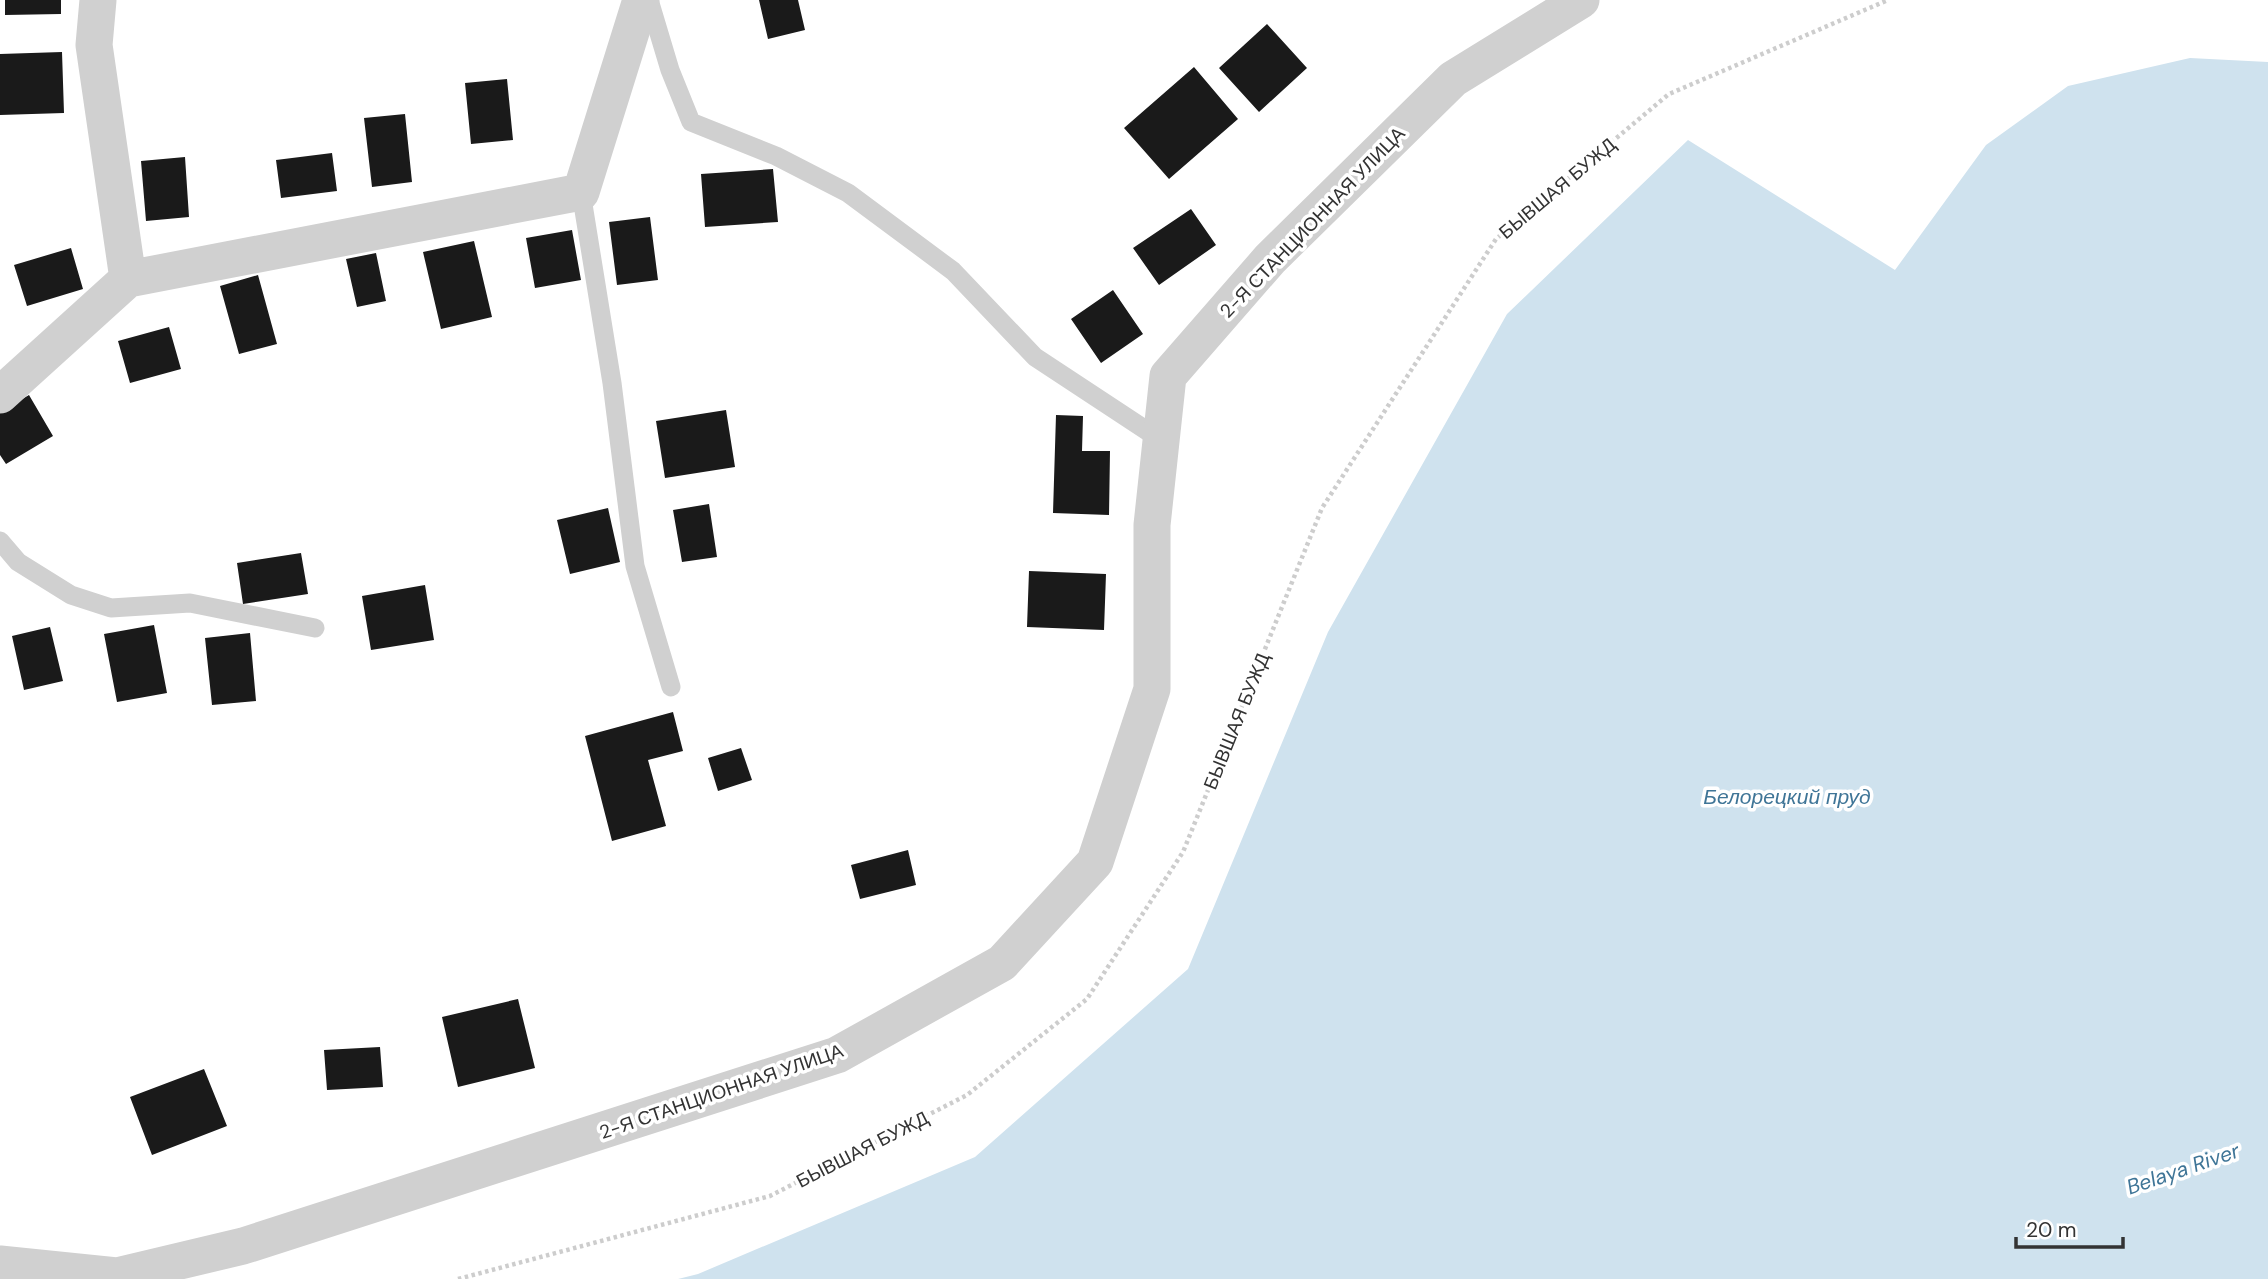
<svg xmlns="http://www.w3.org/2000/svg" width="2268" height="1279" viewBox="0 0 2268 1279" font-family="'DM Sans',sans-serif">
  <rect width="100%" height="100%" fill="#fff"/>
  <path fill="#cfe2ee" d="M 2190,58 L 2268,62 L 2268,1279 L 678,1279 L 698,1274 L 975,1157 L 1188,969 L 1328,632 L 1507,314 L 1688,140 L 1895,270 L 1986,145 L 2068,86 Z"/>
  <path fill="#1a1a1a" d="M 5,0 L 61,0 L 61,14 L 5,15 Z
    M 759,0 L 798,0 L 805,30 L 768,39 Z
    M 1267,24 L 1307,68 L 1259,112 L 1219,68 Z
    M 62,52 L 64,113 L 0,115 L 0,54 Z
    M 1194,67 L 1238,119 L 1169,179 L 1124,128 Z
    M 507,79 L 513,140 L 471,144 L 465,83 Z
    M 405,114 L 412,182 L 372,187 L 364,118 Z
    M 332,153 L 337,191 L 281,198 L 276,160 Z
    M 185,157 L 189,217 L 146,221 L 141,161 Z
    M 773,169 L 778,222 L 705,227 L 701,174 Z
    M 1191,209 L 1216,245 L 1159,285 L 1133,248 Z
    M 650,217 L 658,280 L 617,285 L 609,222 Z
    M 572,230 L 581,280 L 535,288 L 526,238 Z
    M 474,241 L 492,317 L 441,329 L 423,252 Z
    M 71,248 L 83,289 L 27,306 L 14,265 Z
    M 376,253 L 386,301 L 357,307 L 346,259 Z
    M 258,275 L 277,344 L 239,354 L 220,286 Z
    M 1113,290 L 1143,334 L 1101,363 L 1071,319 Z
    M 169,327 L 181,369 L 130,383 L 118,341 Z
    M 29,395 L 53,436 L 6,464 L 0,455 L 0,412 Z
    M 726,410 L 735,467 L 665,478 L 656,421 Z
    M 1056,415 L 1083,416 L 1082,451 L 1110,451 L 1109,515 L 1053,513 Z
    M 709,504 L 717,557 L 682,562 L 673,510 Z
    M 608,508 L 620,562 L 570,574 L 557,520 Z
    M 301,553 L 308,594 L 243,604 L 237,563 Z
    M 1029,571 L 1106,574 L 1104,630 L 1027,627 Z
    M 425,585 L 434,640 L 371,650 L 362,596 Z
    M 154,625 L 167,693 L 117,702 L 104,634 Z
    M 50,627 L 63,681 L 24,690 L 12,636 Z
    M 250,633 L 256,701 L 212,705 L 205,638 Z
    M 673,712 L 683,751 L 648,760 L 666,826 L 612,841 L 585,736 Z
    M 741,748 L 752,780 L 718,791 L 708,758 Z
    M 908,850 L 916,885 L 860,899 L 851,865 Z
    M 518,999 L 535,1068 L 458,1087 L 442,1017 Z
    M 380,1047 L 383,1087 L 327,1090 L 324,1050 Z
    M 204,1069 L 227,1126 L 152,1155 L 130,1097 Z"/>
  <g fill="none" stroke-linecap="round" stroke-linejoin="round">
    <path stroke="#cdcdcd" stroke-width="4.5" stroke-dasharray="3.5 3.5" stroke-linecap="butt" d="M 458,1279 L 770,1196 L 967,1095 L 1087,999 L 1183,852 L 1322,508 L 1496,239 L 1669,94 L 1888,0"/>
    <path stroke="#d0d0d0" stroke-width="19" d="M 649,0 L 670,70 L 691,122 L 776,156 L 848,193 L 953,271 L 1035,357 L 1161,440
      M 581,192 L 612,383 L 635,566 L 671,687
      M 0,541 L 18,562 L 71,595 L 111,608 L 190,603 L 315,628"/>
    <path stroke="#d0d0d0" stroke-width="37" d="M 128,279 L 581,192 L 641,0
      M 0,395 L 128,279 L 94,45 L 98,0
      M 0,1264 L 117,1276 L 243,1246 L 837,1055 L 1002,963 L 1095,862 L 1152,689 L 1152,525 L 1168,376 L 1270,259 L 1453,79 L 1581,0"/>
  </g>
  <g text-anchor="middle" stroke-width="7" stroke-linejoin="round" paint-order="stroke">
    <g font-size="19" fill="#333" stroke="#fff">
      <text transform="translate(1557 188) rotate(-40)" y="7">БЫВШАЯ БУЖД</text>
      <text transform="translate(1312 222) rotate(-46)" y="7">2-Я СТАНЦИОННАЯ УЛИЦА</text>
      <text transform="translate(1236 721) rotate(-68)" y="7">БЫВШАЯ БУЖД</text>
      <text transform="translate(721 1091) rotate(-19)" y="7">2-Я СТАНЦИОННАЯ УЛИЦА</text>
      <text transform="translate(862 1149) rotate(-27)" y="7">БЫВШАЯ БУЖД</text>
    </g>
    <g font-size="21" font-style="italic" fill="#3f7597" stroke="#fff">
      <text x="1787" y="804">Белорецкий пруд</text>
      <text transform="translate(2183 1169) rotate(-19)" y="7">Belaya River</text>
    </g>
  </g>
  <path d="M2016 1237v10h107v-10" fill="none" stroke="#333333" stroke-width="3.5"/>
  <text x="2026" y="1237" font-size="21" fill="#333333" stroke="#ffffff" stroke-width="5" paint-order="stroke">20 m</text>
</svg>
